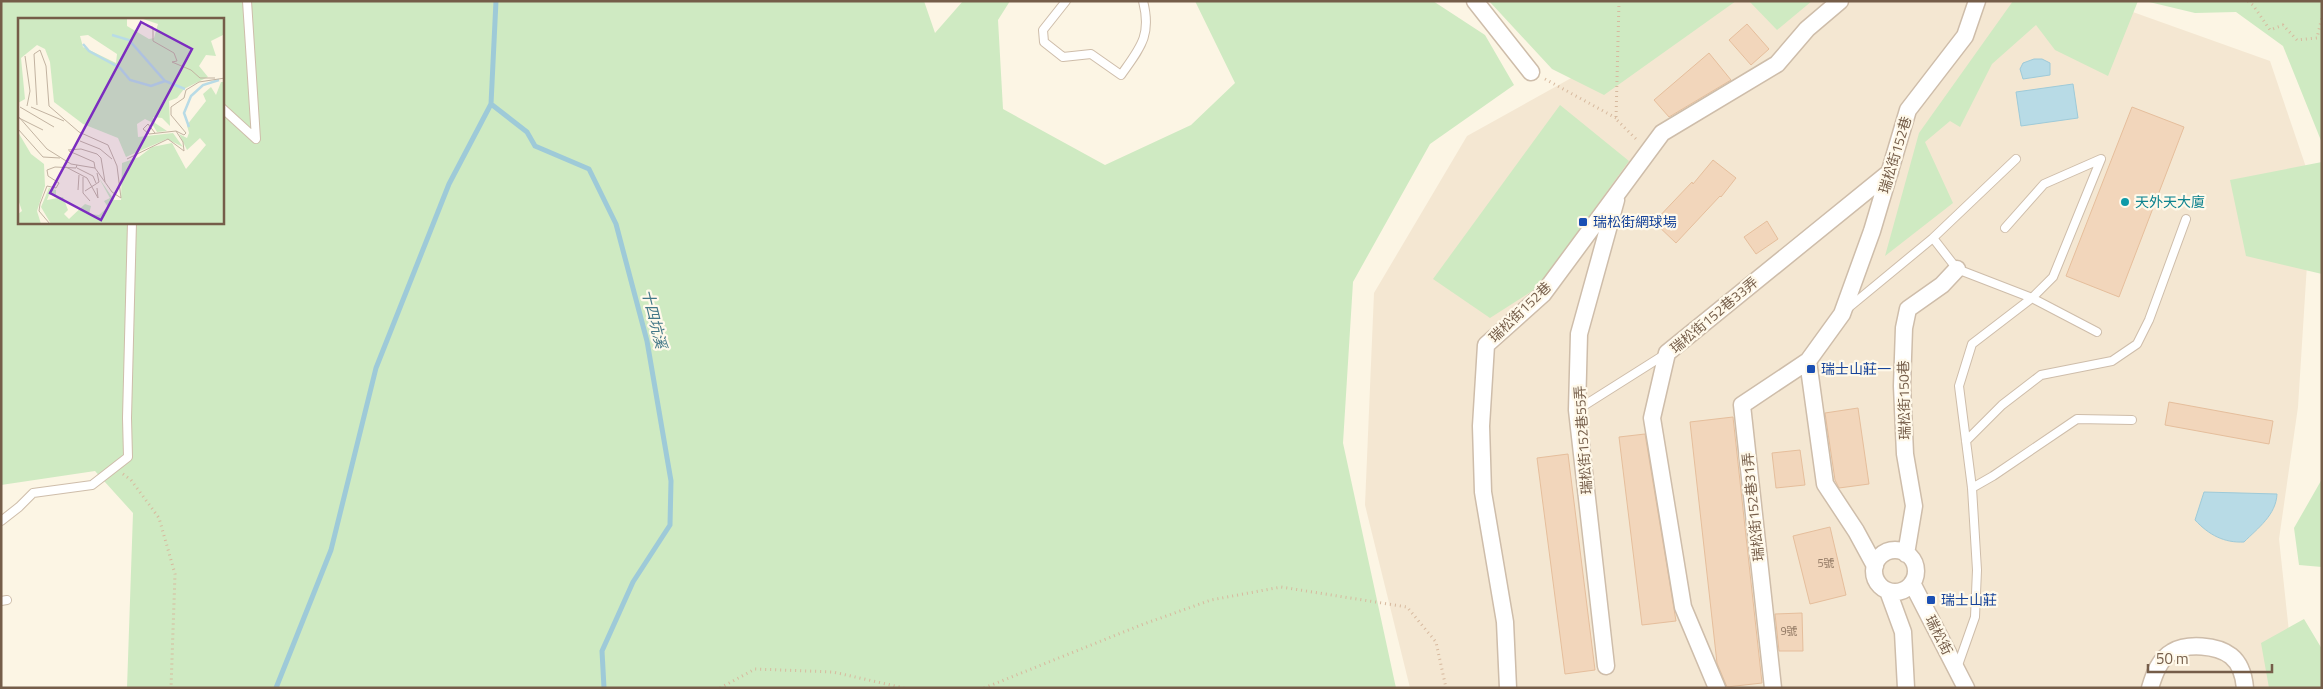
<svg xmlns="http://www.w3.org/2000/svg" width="2323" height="689" viewBox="0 0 2323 689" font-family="'Titillium Web','Noto Sans TC',sans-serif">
  <rect width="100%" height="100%" fill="#fcf5e4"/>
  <path fill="#f4e7d2" d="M 1710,1 L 2102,1 L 2270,61 L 2312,185 L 2298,407 L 2279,539 L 2295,688 L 1410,688 L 1365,505 L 1374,293 L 1467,136 Z"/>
  <path fill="#cfeac2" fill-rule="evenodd" d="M 1,1 L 924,1 L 935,33 L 963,1 L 1010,1 L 998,20 L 1003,109 L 1105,165 L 1191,125 L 1235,83 L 1195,1 L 1433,1 L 1485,35 L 1514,85 L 1430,144 L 1353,282 L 1343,443 L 1396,688 L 127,688 L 133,513 L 95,471 L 1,485 ZM 19,19 L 222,19 L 222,222 L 19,222 Z
    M 1489,1 L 1736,1 L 1604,95 L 1552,69 Z
    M 1749,1 L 1812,1 L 1777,30 Z
    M 2013,1 L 2138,1 L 2108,76 L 2055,50 L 2036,25 L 1992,64 L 1960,127 L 1950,121 L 1925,142 L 1953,203 L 1885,256 L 1919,133 Z
    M 2145,1 L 2322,1 L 2322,143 L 2283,46 L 2236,12 L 2195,13 Z
    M 1560,105 L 1629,161 L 1537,288 L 1490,318 L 1433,279 Z
    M 2322,162 L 2322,274 L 2246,256 L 2230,180 Z
    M 2322,479 L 2322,567 L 2299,565 L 2294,528 Z
    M 2304,619 L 2322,649 L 2322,688 L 2269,688 L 2261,643 Z"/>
  <path fill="#b8dbe6" stroke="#9ecad8" d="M 2034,59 L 2042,59 L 2050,63 L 2050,75 L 2023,79 L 2020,69 L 2023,63 Z
    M 2073,84 L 2078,118 L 2021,126 L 2016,92 Z
    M 2204,492 L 2277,494 C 2276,515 2258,528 2244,542 C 2224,543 2209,535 2195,520 Z"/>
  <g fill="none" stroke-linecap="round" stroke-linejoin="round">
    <path stroke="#9ecad8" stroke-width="5" d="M 491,104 L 527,132 L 535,146 L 589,169 L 616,224 L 647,341 L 671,481 L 670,525 L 633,582 L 602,651 L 604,688
      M 276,688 L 331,550 L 376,368 L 449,184 L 491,104 L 496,1"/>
  </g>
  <path fill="#f2d6bb" stroke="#e5be9c" d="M 1747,24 L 1769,49 L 1751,65 L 1729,40 Z
    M 1709,53 L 1731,80 L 1669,117 L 1654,100 Z
    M 2132,107 L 2184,127 L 2119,297 L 2066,276 Z
    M 1713,160 L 1736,178 L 1721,197 L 1720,196 L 1676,243 L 1654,222 L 1692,182 L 1693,184 Z
    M 1767,221 L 1778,239 L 1756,254 L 1744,237 Z
    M 2169,402 L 2273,421 L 2269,444 L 2165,425 Z
    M 1858,408 L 1869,484 L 1839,488 L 1835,480 L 1825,413 Z
    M 1733,417 L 1762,683 L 1727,687 L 1717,663 L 1690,422 Z
    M 1645,434 L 1676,621 L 1642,625 L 1619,437 Z
    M 1800,450 L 1805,485 L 1776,488 L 1772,453 Z
    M 1568,454 L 1595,670 L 1565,674 L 1537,458 Z
    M 1830,527 L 1846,595 L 1810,604 L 1793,536 Z
    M 1802,613 L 1803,651 L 1779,651 L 1775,614 Z"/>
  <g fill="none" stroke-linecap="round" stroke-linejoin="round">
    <g stroke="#cebdaa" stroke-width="10">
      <path id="service" d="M 1066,1 L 1043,30 L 1044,42 L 1063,57 L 1091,54 L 1121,75 C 1140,48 1152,36 1143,1
        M 222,108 L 256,139 L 247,1
        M 1933,238 L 2016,159
        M 1847,309 L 1933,238 L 1957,269 L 2032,298 L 2097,332
        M 1577,410 L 1664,355
        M 1966,441 L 2002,405 L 2041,375 L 2112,361 L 2137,344 L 2149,320 L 2186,219
        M 1972,488 L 1993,476 L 2077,419 L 2132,420
        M 1,521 L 19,507 L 33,493 L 92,485 L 128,457 L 127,418 L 132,222
        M 1,601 L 7,600
        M 1957,668 L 1975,617 L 1977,570 L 1972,488 L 1959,386 L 1972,344 L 2032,298 L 2053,277 L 2101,159 L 2044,184 L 2005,228"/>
    </g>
    <g stroke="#cebdaa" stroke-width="19">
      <path id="minor" d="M 1475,1 L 1531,72
        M1874 571a21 21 0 1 1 42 0a21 21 0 1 1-42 0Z
        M 1906,554 L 1914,506 L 1905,454 L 1902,386 L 1904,328 L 1908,309 L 1942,285 L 1957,269
        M 1875,566 L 1856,531 L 1825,484 L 1808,361 L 1842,314 L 1872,231 L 1908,110 L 1965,36 L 1977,1
        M 1912,583 L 1966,688
        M 1888,591 L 1903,632 L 1906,688
        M 1606,666 L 1577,410 L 1579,334 L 1616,200
        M 1508,688 L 1505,622 L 1483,492 L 1481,426 L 1486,345 L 1543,294 L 1662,133 L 1777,64 L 1807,29 L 1840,1
        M 1717,688 L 1683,607 L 1652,418 L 1667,353 L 1890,172
        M 1773,688 L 1742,405 L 1808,361
        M 2150,688 C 2154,675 2159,659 2172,652 C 2187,643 2217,645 2231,656 C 2241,664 2244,677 2245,688"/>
    </g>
    <path stroke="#d7b99e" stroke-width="3" stroke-dasharray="1 4" stroke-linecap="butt" d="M 1619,1 L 1616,119 L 1637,140
      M 2248,1 L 2253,5 L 2270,30 L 2283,25 L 2297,40 L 2317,38 L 2322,17
      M 1545,79 L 1616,118
      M 123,474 L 131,480 L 159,518 L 175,574 L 171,688
      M 720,688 L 755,669 L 833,672 L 904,688
      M 984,688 L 1141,625 L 1211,600 L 1281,587 L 1407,607 L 1436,642 L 1446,688"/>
    <use href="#service" stroke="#fff" stroke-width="8"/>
    <use href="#minor" stroke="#fff" stroke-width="16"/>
  </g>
  <circle fill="#0f9aa8" stroke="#fff9ea" stroke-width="2" cx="2125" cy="202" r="5"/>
  <g fill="#1a4fb4" stroke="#fff9ea" stroke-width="2">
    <rect x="1578" y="217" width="10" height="10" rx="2.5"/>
    <rect x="1806" y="364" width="10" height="10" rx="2.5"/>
    <rect x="1926" y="595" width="10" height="10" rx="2.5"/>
  </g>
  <g text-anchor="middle" stroke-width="4.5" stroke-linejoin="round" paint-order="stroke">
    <g font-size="11" fill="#947b66">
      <text x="1826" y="567">5號</text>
      <text x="1789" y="635">9號</text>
    </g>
    <g font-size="14" fill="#755d49" stroke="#fff9ea">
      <text transform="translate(1895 155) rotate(-73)" y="5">瑞松街152巷</text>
      <text transform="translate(1520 312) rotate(-44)" y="5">瑞松街152巷</text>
      <text transform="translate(1714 315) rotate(-40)" y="5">瑞松街152巷33弄</text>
      <text transform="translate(1904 400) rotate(-91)" y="5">瑞松街150巷</text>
      <text transform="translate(1583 440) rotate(-94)" y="5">瑞松街152巷55弄</text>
      <text transform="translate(1753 507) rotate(-96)" y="5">瑞松街152巷31弄</text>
      <text transform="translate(1939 635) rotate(63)" y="5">瑞松街</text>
    </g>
    <g font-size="14" fill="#0d838f" stroke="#fff9ea" text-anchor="start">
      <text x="2135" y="207">天外天大廈</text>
    </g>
    <g font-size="14" fill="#164399" stroke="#fff9ea" text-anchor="start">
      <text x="1593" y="227">瑞松街網球場</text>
      <text x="1821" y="374">瑞士山莊一</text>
      <text x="1941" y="605">瑞士山莊</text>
    </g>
    <g font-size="15" font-style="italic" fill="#437788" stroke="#fff9ea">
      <text transform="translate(654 319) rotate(76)" y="5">十四坑溪</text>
    </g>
  </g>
  <g transform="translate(18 18)">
    <rect width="206" height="206" fill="#fcf5e4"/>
    <path d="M 0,1 L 109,1 L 109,8 L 131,21 L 136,20 L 140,6 L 125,1 L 206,1 L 205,17 L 193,23 L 198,38 L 188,37 L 181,48 L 190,59 L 166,71 L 159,80 L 151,83 L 152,108 L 144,100 L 135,99 L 137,105 L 149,113 L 139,114 L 133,104 L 127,101 L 119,106 L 120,119 L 155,115 L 165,129 L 149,121 L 108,139 L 100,120 L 65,106 L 36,84 L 32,44 L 27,31 L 19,27 L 3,40 L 7,81 L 0,85 ZM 70,17 L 99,36 L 98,45 L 65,29 L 62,18 ZM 203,64 L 206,64 L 206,206 L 33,206 L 23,189 L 31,170 L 38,172 L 38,177 L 31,177 L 29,182 L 45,179 L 50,192 L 46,196 L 51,201 L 67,186 L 73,188 L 71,196 L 81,197 L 90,189 L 86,183 L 92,180 L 81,160 L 96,182 L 103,182 L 104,145 L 121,139 L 134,129 L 154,125 L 168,151 L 188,127 L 182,120 L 169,132 L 161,116 L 169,120 L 171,115 L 169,107 L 188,83 L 185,76 L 193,69 L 198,77 ZM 0,114 L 13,136 L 26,146 L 27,168 L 19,193 L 23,206 L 0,206 L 0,196 L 4,193 L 0,181 Z" fill="#cfeac2" fill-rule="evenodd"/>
    <path fill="none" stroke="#b8dbe6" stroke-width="2.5" d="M 94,17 L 111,22 L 147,63 L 167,71M 65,26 L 71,33 L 102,50 L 112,62 L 133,68 L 147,63M 171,109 L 166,95 L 173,78 L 185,67 L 201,62"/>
    <path fill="none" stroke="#c2b3a1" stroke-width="1" d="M 129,8 L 135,9 L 135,23 L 156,35 L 159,43 L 154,44 L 173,52 L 182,60 L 197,60M 7,38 L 12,73 L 9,88M 19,87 L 16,36 L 22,32 L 28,48 L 31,88M 2,89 L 36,109M 13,89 L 46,103M 0,98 L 29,131 L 53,146 L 77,150 L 94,174 L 103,180 L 99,148 L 90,127 L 61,114 L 31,88M 1,100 L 25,112M 0,111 L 25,139 L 42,140M 137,115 L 130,106 L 125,111 L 131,116 L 158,113M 62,123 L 82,131 L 94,141M 50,132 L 63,131 L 79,136 L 83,140 L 87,164M 51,133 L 76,144 L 77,150M 109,141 L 150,121 L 166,133 L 165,124 L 158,113 L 166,117 L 168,115 L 153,97 L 153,89 L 166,80 L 168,72 L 181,64 L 207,60M 48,149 L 69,160 L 80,180 L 79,170M 59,150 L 75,158 L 78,165M 65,159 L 65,175 L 72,183M 60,172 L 61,157M 67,173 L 81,164 L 79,155M 32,206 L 21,193 L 22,186 L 29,168 L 38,170 L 41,165 L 30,158 L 29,152 L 37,149 L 58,150 L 59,147"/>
    <path fill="#7b2cbf" fill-opacity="0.15" stroke="#7b2cbf" stroke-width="2.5" d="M 123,4 L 174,31 L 83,202 L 32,175 Z"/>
    <rect width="206" height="206" fill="none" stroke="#755d49" stroke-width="2.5"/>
  </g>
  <rect width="2323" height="689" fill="none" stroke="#755d49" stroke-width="5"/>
  <path d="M2148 664v8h124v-8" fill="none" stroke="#755d49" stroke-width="2.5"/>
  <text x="2156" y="664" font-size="15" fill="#755d49" stroke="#fff9ea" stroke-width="4" paint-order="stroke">50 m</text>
</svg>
